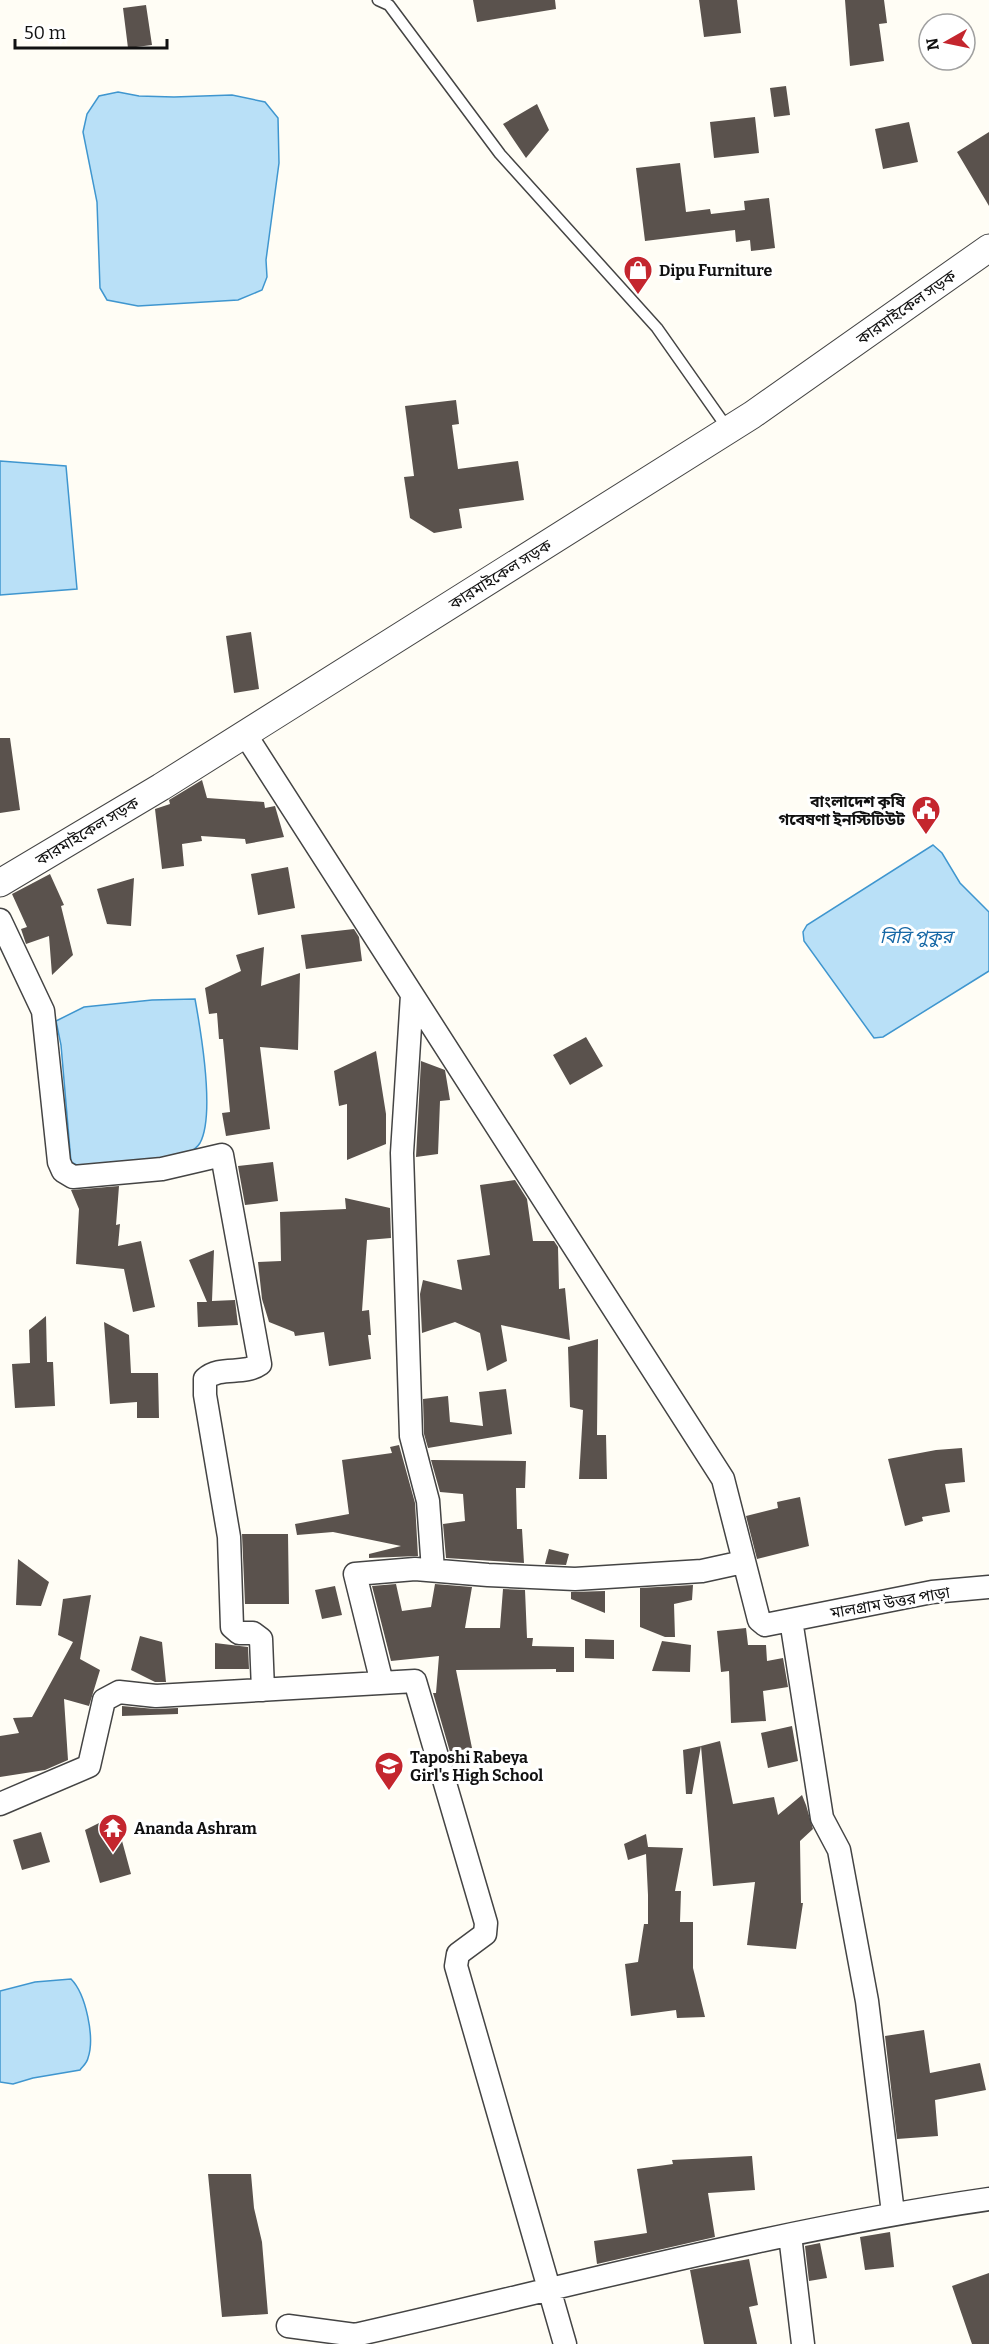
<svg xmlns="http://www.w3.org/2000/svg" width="989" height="2344" viewBox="0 0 989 2344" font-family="Bitter,'Noto Sans Bengali',serif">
  <rect width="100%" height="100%" fill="#fffdf5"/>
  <path fill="#b9e0f7" stroke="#3f96cf" stroke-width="1.5" d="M 118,92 L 139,96 L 174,97 L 232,95 L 265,102 L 278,118 L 279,163 L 266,260 L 267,277 L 262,290 L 238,300 L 138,306 L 107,300 L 100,288 L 97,202 L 83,132 L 87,114 L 99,96 Z
    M 0,461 L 66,466 L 77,589 L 0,595 Z
    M 933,845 L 942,853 L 960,883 L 989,912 L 989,971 L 883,1037 L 874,1038 L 804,941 L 803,932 L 807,925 Z
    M 195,999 C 201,1032 215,1115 200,1143 C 197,1148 191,1152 186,1155 L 86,1170 L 71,1162 L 61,1045 L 56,1021 L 84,1007 L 152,1000 Z
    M 71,1979 C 86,1994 95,2038 88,2058 C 87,2063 83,2066 80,2070 L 33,2078 L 13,2084 L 0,2082 L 0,1991 L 35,1982 Z"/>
  <path fill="#5a524d" d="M 473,0 L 555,0 L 556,9 L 477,22 Z
    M 699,0 L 737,0 L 741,33 L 704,37 Z
    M 845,0 L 884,0 L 887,23 L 879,24 L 884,61 L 850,66 Z
    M 146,5 L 152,45 L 128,48 L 123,8 Z
    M 786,86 L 790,115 L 774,117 L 770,88 Z
    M 537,104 L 549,130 L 526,158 L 503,124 Z
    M 755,117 L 759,153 L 714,158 L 710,122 Z
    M 909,122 L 918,162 L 883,169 L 875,129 Z
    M 989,132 L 989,206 L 957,152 Z
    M 680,163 L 686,212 L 710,209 L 711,214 L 745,210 L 744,201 L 769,198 L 775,248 L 751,251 L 750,240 L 736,242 L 735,230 L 645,241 L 636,168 Z
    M 456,400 L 459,424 L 452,425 L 458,469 L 518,461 L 524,500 L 459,509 L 462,528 L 434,533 L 410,518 L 404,477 L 414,476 L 405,406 Z
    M 251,632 L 259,689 L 234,693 L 226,636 Z
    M 0,738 L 10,738 L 20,810 L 0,813 Z
    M 202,780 L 207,798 L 264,802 L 265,808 L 275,806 L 284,837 L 246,844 L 245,839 L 201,836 L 202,841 L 182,844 L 184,866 L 162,869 L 155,809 L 170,804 L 169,800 Z
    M 288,867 L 295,908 L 258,915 L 251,874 Z
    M 50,874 L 64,905 L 61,906 L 73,955 L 52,975 L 49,936 L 26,944 L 21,929 L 27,927 L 12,894 Z
    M 134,878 L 131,926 L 107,924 L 97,889 Z
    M 354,929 L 359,937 L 362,961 L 306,969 L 301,935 Z
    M 264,947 L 261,986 L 300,973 L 298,1050 L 260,1047 L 270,1129 L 226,1136 L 222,1113 L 230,1112 L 223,1039 L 219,1039 L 217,1013 L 209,1014 L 205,988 L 241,971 L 236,955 Z
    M 586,1037 L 603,1066 L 570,1085 L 553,1055 Z
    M 376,1051 L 386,1114 L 386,1144 L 347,1160 L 347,1104 L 339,1106 L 334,1071 Z
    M 421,1061 L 445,1070 L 450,1100 L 440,1101 L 438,1154 L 416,1157 Z
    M 273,1162 L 278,1201 L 245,1205 L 238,1166 Z
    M 515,1180 L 527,1199 L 533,1241 L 554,1241 L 558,1247 L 559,1289 L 565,1288 L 570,1340 L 501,1325 L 507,1361 L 487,1371 L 480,1333 L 455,1322 L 422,1333 L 420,1294 L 423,1280 L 462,1290 L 457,1260 L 490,1255 L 480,1185 Z
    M 119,1186 L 116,1225 L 120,1224 L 118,1246 L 141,1241 L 155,1307 L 133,1312 L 124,1269 L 76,1264 L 79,1209 L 71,1190 Z
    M 345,1198 L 390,1208 L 391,1238 L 367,1240 L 362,1311 L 369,1310 L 371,1335 L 368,1335 L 371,1359 L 329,1366 L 324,1332 L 295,1336 L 294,1332 L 269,1322 L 262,1299 L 258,1262 L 281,1261 L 280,1212 L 346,1209 Z
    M 214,1250 L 212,1301 L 235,1300 L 238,1325 L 198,1327 L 197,1302 L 207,1302 L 189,1260 Z
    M 46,1316 L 47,1362 L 53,1362 L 55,1406 L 15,1408 L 12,1364 L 30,1363 L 29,1330 Z
    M 104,1322 L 129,1335 L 131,1373 L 158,1373 L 159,1418 L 137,1418 L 137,1402 L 110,1404 Z
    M 598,1339 L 597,1435 L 606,1435 L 607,1479 L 579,1479 L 583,1410 L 570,1407 L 568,1347 Z
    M 506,1389 L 512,1434 L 428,1448 L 424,1434 L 423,1399 L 448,1396 L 450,1422 L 483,1426 L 479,1392 Z
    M 399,1445 L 415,1503 L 418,1556 L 369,1558 L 369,1554 L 401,1546 L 333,1532 L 297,1535 L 295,1524 L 349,1514 L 342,1460 L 392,1453 L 390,1447 Z
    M 962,1448 L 965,1482 L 945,1484 L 950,1512 L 922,1517 L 923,1521 L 905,1526 L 888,1459 L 936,1450 Z
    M 431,1460 L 526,1461 L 525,1488 L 516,1488 L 517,1529 L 522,1529 L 524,1563 L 446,1558 L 443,1524 L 465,1521 L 463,1494 L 440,1492 Z
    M 800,1497 L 809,1546 L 757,1559 L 746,1516 L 778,1508 L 777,1502 Z
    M 242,1534 L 288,1534 L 289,1604 L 245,1604 Z
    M 549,1549 L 569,1554 L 566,1565 L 545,1564 Z
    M 18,1559 L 49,1582 L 41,1606 L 16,1605 Z
    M 396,1584 L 402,1611 L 431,1607 L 435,1584 L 472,1587 L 465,1628 L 500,1628 L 503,1589 L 525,1590 L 527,1638 L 533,1638 L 532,1646 L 574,1647 L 574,1672 L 556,1672 L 556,1669 L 456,1670 L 472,1748 L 450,1752 L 433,1693 L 436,1693 L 439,1656 L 391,1661 L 372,1586 Z
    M 693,1585 L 692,1600 L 674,1604 L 675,1637 L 665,1637 L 640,1627 L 640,1588 Z
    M 335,1586 L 342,1615 L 322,1619 L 315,1590 Z
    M 605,1591 L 605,1613 L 571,1599 L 571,1592 Z
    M 91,1595 L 80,1659 L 100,1670 L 89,1706 L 64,1699 L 68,1760 L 45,1770 L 0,1777 L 0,1736 L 19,1733 L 13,1718 L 32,1717 L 73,1642 L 58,1635 L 63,1599 Z
    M 746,1628 L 748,1645 L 766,1645 L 767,1661 L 783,1658 L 788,1687 L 763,1691 L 766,1721 L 731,1723 L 729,1671 L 721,1672 L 717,1631 Z
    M 140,1636 L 162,1642 L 166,1682 L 155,1682 L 131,1670 Z
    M 585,1639 L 614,1640 L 614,1659 L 585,1658 Z
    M 662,1641 L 691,1645 L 690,1672 L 652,1671 Z
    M 215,1643 L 248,1647 L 249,1669 L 215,1669 Z
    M 122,1706 L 155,1709 L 178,1708 L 178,1714 L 122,1716 Z
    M 792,1726 L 798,1761 L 768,1768 L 761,1733 Z
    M 720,1741 L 733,1804 L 774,1797 L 778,1815 L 802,1795 L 806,1805 L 813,1829 L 800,1841 L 801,1903 L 803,1903 L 796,1949 L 747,1945 L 755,1882 L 713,1886 L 701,1746 Z
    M 701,1746 L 692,1794 L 686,1794 L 683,1750 Z
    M 115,1815 L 131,1874 L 100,1883 L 85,1830 Z
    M 41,1832 L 50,1862 L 22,1870 L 13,1840 Z
    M 646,1834 L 648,1847 L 683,1848 L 675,1891 L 681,1891 L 680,1922 L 693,1922 L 693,1968 L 705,2017 L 677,2018 L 676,2010 L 631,2016 L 625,1964 L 638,1962 L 644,1924 L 648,1924 L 648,1895 L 646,1854 L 628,1860 L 624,1844 Z
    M 924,2030 L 930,2073 L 980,2063 L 986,2090 L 935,2100 L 938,2136 L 897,2139 L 885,2036 Z
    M 752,2156 L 755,2190 L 708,2193 L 715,2237 L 597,2264 L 594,2241 L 647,2233 L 637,2169 L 673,2164 L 672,2160 Z
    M 208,2174 L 251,2174 L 254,2208 L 262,2242 L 268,2314 L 222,2317 Z
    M 890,2232 L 894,2267 L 865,2270 L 860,2237 Z
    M 820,2243 L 827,2278 L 809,2281 L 805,2246 Z
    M 749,2259 L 758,2305 L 749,2307 L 757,2344 L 704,2344 L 690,2270 Z
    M 989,2273 L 989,2344 L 972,2344 L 952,2286 Z"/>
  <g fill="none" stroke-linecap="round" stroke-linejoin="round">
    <g stroke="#444" stroke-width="13">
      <path id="service" d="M 378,0 L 389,5 L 500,154 L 657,328 L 728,429"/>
    </g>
    <g stroke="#444" stroke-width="25">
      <path id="minor" d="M 245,734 L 723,1479 L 759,1620 L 765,1625 L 932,1592 L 989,1587
        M 0,920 L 43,1011 L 59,1162 L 63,1171 L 73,1177 L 162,1169 L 222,1155 L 260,1364 C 243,1376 221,1365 205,1379 L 205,1395 L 229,1537 L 232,1627 L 239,1633 L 253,1633 L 261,1639 L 263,1690
        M 412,995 L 402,1153 L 411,1436 L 428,1501 L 433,1570
        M 791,1620 L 822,1818 L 839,1850 L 867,2001 L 893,2213
        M 382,1683 L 355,1574 L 415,1569 L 488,1575 L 575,1579 L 702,1571 L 743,1562
        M 0,1804 L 89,1766 L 104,1700 L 119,1692 L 156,1696 L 415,1681 L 486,1923 L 485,1934 L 458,1954 L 456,1966 L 565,2344
        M 790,2235 L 803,2344
        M 288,2326 L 355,2335 C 566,2287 775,2230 989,2199"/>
    </g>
    <g stroke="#444" stroke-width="29">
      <path id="tertiary" d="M 0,883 L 161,787 L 752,415 L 989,248"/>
    </g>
    <use href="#service" stroke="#fff" stroke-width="10"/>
    <use href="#minor" stroke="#fff" stroke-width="22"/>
    <use href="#tertiary" stroke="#fff" stroke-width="27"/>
  </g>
  <defs>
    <g id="shop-pin" transform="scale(1.5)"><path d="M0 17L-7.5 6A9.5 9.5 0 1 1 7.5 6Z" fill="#c4262e" stroke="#fff"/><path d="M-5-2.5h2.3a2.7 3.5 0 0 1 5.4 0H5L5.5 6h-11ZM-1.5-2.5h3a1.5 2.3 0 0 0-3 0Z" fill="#fff"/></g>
    <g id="civic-pin" transform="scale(1.5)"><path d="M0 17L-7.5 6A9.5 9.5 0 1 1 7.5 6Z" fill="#c4262e" stroke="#fff"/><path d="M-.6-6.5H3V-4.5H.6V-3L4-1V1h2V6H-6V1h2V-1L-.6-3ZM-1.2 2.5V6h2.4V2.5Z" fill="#fff"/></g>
    <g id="school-pin" transform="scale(1.5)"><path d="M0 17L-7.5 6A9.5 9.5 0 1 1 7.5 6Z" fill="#c4262e" stroke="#fff"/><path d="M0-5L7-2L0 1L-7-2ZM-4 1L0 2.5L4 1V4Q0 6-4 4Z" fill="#fff"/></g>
    <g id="temple-pin" transform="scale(1.5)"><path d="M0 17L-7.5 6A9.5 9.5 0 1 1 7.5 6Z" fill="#c4262e" stroke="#fff"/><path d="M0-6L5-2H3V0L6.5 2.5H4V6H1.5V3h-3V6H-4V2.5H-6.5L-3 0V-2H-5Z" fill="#fff"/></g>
  </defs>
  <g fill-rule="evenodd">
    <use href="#shop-pin" x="638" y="270"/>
    <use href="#civic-pin" x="926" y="810"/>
    <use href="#school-pin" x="389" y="1766"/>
    <use href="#temple-pin" x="113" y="1828"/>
  </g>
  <g text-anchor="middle" stroke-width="6" stroke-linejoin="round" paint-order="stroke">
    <g font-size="16" font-weight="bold" fill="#111" stroke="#fff" text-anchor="start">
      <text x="659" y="276">Dipu Furniture</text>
      <text x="905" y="807" text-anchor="end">বাংলাদেশ কৃষি<tspan x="905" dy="18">গবেষণা ইনস্টিটিউট</tspan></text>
      <text x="410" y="1763">Taposhi Rabeya<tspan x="410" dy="18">Girl's High School</tspan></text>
      <text x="134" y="1834">Ananda Ashram</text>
    </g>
    <g font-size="16" fill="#111" stroke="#fff">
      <text transform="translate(906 307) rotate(-35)" y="6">কারমাইকেল সড়ক</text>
      <text transform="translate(500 574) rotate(-32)" y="6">কারমাইকেল সড়ক</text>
      <text transform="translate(87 831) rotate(-31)" y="6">কারমাইকেল সড়ক</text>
      <text transform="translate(890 1602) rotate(-10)" y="6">মালগ্রাম উত্তর পাড়া</text>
    </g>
    <g font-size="18" font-style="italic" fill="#1768a6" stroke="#fff">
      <text x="916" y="943">বিরি পুকুর</text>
    </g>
  </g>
  <g transform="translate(947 42) rotate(261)"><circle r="28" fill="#ffffff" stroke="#a0a0a0" stroke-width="1.5"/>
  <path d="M0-4.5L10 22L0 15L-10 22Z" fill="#c4262e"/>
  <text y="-9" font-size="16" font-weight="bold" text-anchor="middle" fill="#111111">N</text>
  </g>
  <path d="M15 39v9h152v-9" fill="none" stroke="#111111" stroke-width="3"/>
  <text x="24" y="39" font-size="18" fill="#111111" stroke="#ffffff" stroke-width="4.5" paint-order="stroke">50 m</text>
</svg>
